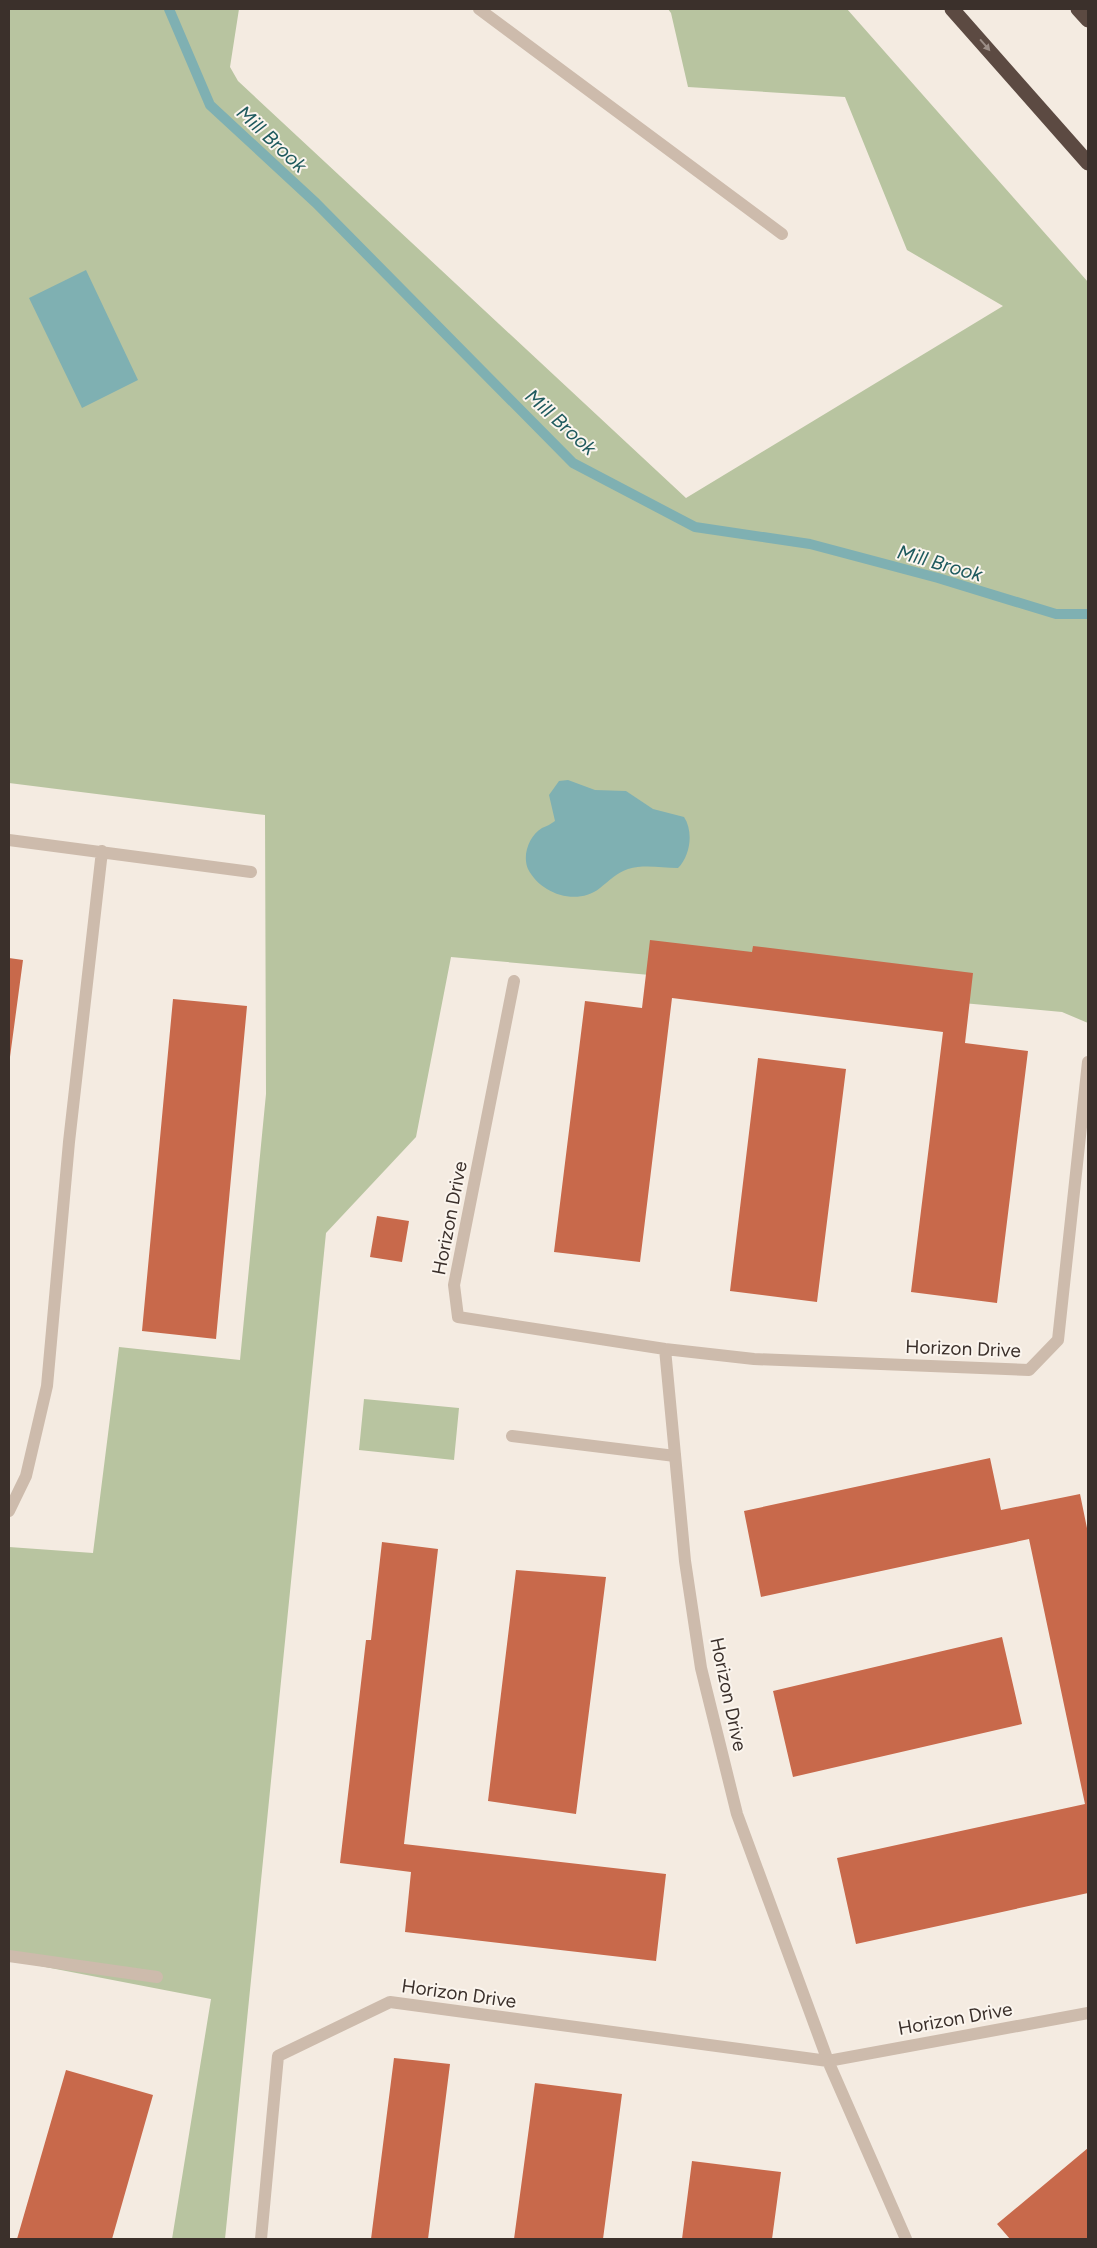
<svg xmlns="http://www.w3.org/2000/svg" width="1097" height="2248" viewBox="0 0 1097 2248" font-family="Figtree,sans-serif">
  <rect width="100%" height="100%" fill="#f4ebe1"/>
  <path fill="#b8c4a0" d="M 9,9 L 239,9 L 230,67 L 238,81 L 686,498 L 1003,306 L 907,250 L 845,97 L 688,87 L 671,13 L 668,9 L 847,9 L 1088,282 L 1088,1023 L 1062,1012 L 451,957 L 416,1137 L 326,1233 L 225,2239 L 172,2239 L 211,1999 L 9,1960 L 9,1547 L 93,1553 L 119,1347 L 240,1360 L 266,1094 L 265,815 L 9,783 Z
    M 364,1399 L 459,1408 L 454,1460 L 359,1450 Z"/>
  <path fill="#7fb0b2" d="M 86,270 L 138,380 L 82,408 L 29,298 Z
    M 568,780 L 595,790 L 626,791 L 653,809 L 684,817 C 694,832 690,856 678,868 C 661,868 645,864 628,869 C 616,873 609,881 600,888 C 576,907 540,893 528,869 C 522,855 529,836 542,828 C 547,826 551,824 555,821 L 549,795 L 559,781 Z"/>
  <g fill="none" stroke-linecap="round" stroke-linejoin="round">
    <path stroke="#7fb0b2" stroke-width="10" d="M 169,9 L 210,105 L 316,203 L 573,463 L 695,527 L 810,544 L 938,578 L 1056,614 L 1088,614"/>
  </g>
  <path fill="#c8694b" d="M 650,940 L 752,952 L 753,946 L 973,973 L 965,1043 L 1028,1051 L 997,1303 L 911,1292 L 943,1032 L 672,998 L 640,1262 L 554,1252 L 585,1001 L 642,1008 Z
    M 9,958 L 23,960 L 10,1057 L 9,1057 Z
    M 173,999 L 247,1006 L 216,1339 L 142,1331 Z
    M 758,1058 L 846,1069 L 817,1302 L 730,1291 Z
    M 377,1216 L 409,1221 L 402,1262 L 370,1257 Z
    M 990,1458 L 1001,1510 L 1080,1494 L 1088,1533 L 1088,1893 L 856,1944 L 837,1858 L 1085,1804 L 1029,1539 L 761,1597 L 744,1511 Z
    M 382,1542 L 438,1549 L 404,1844 L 666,1874 L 656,1961 L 405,1932 L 411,1872 L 340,1863 L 366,1640 L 371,1640 Z
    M 516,1570 L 606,1577 L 576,1814 L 488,1801 Z
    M 1002,1637 L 1022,1724 L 793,1777 L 773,1691 Z
    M 394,2058 L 450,2064 L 428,2239 L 371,2239 Z
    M 66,2070 L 153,2095 L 112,2239 L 17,2239 Z
    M 535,2083 L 622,2094 L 603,2239 L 514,2239 Z
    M 1088,2148 L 1088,2239 L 1010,2239 L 997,2224 Z
    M 692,2161 L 781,2172 L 772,2239 L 682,2239 Z"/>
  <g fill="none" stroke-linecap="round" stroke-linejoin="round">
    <path stroke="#cdbbac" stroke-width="12" d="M 479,9 L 782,234
      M 9,840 L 251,872
      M 512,1436 L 675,1456
      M 9,1511 L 26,1476 L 47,1386 L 69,1142 L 102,851
      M 9,1956 L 157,1977"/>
    <path stroke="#cdbbac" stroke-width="12" d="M 514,981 L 454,1285 L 458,1317 L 665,1349 L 754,1359 L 1029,1370 L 1058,1340 L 1088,1062
      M 665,1349 L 685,1561 L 701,1668 L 737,1814 L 828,2061 L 906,2239
      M 261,2239 L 278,2056 L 390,2002 L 828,2061 L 1088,2013"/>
    <path stroke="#5c4a42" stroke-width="15" d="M 952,9 L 1088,163
      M 1078,9 L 1088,20"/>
  </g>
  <defs><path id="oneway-solid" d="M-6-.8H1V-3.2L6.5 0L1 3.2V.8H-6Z" transform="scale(1.25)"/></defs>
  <use fill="#9c8e87" href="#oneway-solid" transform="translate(985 45) rotate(49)"/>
  <g text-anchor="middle" stroke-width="4" stroke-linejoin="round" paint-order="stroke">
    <g font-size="19" fill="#3b302b" stroke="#fbf5ee">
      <text transform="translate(449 1218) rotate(-79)" y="7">Horizon Drive</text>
      <text transform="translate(963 1348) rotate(2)" y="7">Horizon Drive</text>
      <text transform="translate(729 1694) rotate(78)" y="7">Horizon Drive</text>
      <text transform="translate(459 1993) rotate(8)" y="7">Horizon Drive</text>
      <text transform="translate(955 2018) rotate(-10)" y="7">Horizon Drive</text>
    </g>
    <g font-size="20" font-style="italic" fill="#1f5a5e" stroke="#fbf5ee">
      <text transform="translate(272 139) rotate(43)" y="7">Mill Brook</text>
      <text transform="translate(561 422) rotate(42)" y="7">Mill Brook</text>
      <text transform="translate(940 563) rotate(16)" y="7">Mill Brook</text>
    </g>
  </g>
  <rect width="1097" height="2248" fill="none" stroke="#3b302b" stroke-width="20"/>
</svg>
